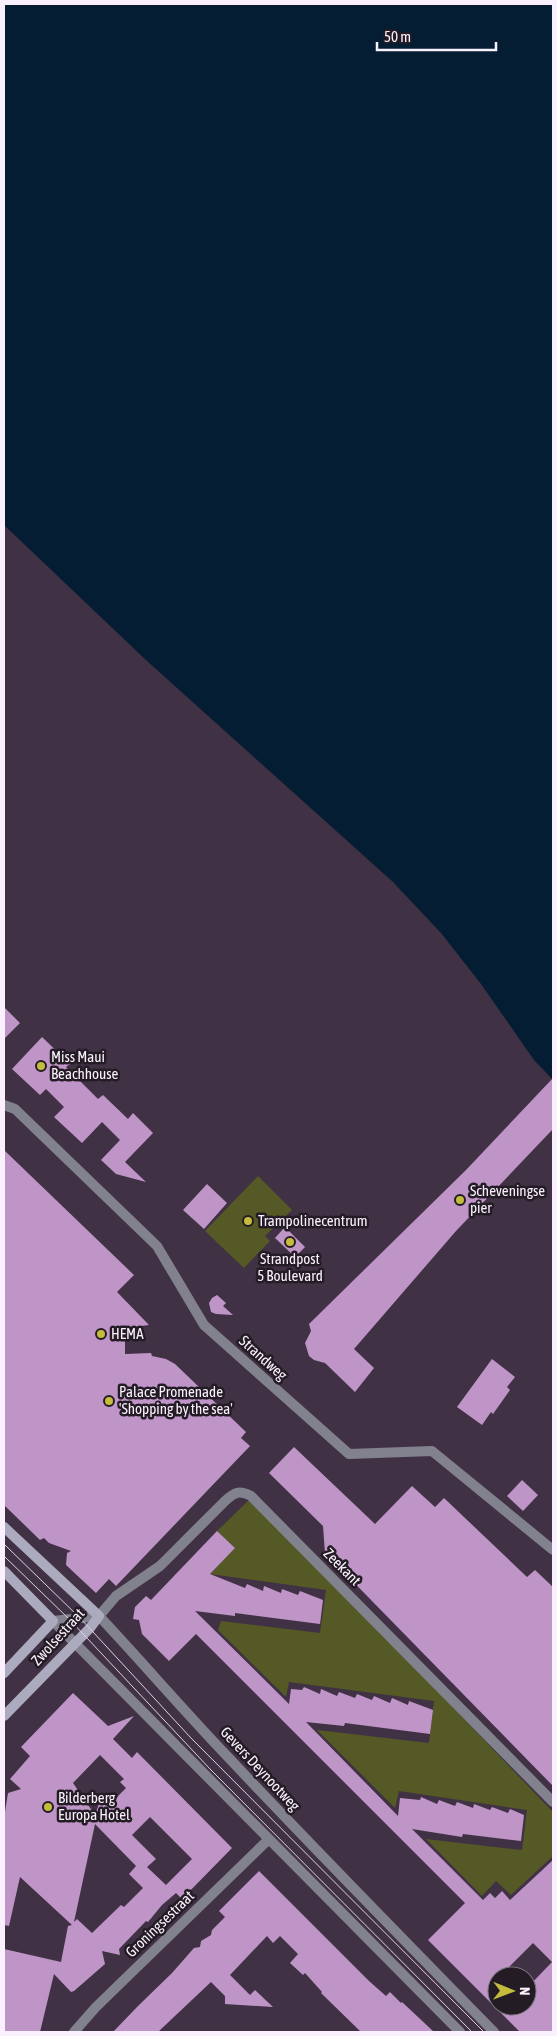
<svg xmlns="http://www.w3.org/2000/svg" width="557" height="2036" viewBox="0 0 557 2036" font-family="'Asap Condensed',sans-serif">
  <rect width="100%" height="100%" fill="#413145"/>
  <path fill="#555925" d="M 258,1176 L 292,1210 L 265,1236 L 270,1241 L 244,1268 L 205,1231 Z
    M 249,1500 L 330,1579 L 553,1812 L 553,1856 L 511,1895 L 496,1881 L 482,1896 L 426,1839 L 522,1850 L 527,1810 L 399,1791 L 395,1808 L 317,1730 L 429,1743 L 434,1701 L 289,1682 L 286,1697 L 218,1630 L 221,1621 L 320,1633 L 326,1590 L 210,1574 L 235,1548 L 217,1531 Z"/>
  <path fill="#041d32" d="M 4,4 L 553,4 L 553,1080 L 534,1060 L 481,984 L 441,933 L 393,882 L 147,661 L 4,525 Z"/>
  <path fill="#bf95c8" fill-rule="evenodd" d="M 4,1007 L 20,1023 L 4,1039 Z
    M 42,1037 L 70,1064 L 66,1067 L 98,1099 L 103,1095 L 128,1119 L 133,1113 L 153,1133 L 125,1162 L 146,1182 L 116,1174 L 101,1160 L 120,1140 L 102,1122 L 82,1143 L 54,1117 L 64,1107 L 46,1089 L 40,1095 L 12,1069 Z
    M 553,1078 L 553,1129 L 456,1231 L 354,1349 L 374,1368 L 355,1392 L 325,1363 L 314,1360 L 309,1356 L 305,1343 L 311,1331 L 309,1324 L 466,1170 Z
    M 4,1150 L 134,1275 L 117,1292 L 149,1325 L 125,1328 L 125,1354 L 151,1353 L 152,1356 L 166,1359 L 175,1364 L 246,1432 L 241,1438 L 250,1446 L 116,1586 L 109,1579 L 96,1593 L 66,1565 L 67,1553 L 71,1551 L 49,1543 L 44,1538 L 40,1540 L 4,1505 Z
    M 207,1184 L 227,1203 L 204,1229 L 183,1210 Z
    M 285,1227 L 305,1247 L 295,1257 L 275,1238 Z
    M 217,1295 L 226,1303 L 223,1306 L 233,1315 L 216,1314 L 211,1312 L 209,1303 L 212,1298 Z
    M 492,1359 L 515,1377 L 507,1387 L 510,1390 L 493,1414 L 491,1412 L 482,1425 L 457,1407 Z
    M 294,1447 L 375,1524 L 412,1486 L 435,1507 L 444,1498 L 527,1577 L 535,1570 L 553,1587 L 553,1786 L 325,1553 L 323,1526 L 269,1473 Z
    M 522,1480 L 538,1495 L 523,1511 L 507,1496 Z
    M 217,1531 L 235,1548 L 210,1574 L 245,1588 L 247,1584 L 263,1591 L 264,1586 L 281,1593 L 282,1589 L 298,1595 L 300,1591 L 323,1600 L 320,1624 L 235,1613 L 235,1616 L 195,1611 L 289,1704 L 291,1689 L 302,1690 L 304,1687 L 320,1694 L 321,1689 L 337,1696 L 339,1692 L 355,1698 L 357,1694 L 372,1700 L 374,1696 L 390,1703 L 392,1698 L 408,1705 L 409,1701 L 433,1710 L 430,1734 L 345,1723 L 344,1726 L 306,1722 L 398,1816 L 400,1798 L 420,1800 L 421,1797 L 437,1804 L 439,1800 L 455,1806 L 457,1802 L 473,1808 L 474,1804 L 490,1810 L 492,1807 L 508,1813 L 510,1809 L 524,1815 L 521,1841 L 463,1834 L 462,1837 L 412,1829 L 483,1900 L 490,1893 L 495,1898 L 502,1891 L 510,1900 L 553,1860 L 553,2032 L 520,2032 L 428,1940 L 465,1903 L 196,1634 L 169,1661 L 142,1634 L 139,1620 L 133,1619 L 135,1607 L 146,1596 L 151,1600 ZM 533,1943 L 552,1962 L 527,1988 L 527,2006 L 497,2006 L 497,1976 L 516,1976 L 508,1968 Z
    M 73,1693 L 108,1726 L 134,1716 L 113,1739 L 132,1758 L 137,1752 L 232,1848 L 182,1899 L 176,1893 L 162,1905 L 148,1922 L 146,1921 L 119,1949 L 120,1955 L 102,1951 L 105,1964 L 74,1991 L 71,1992 L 54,1974 L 40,2032 L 4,2032 L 4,1949 L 61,1962 L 68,1926 L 72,1925 L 20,1877 L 9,1926 L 4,1925 L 4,1818 L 8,1793 L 21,1789 L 10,1779 L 30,1756 L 21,1747 ZM 100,1755 L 124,1779 L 120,1782 L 126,1788 L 112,1802 L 101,1798 L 95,1815 L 73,1783 ZM 150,1817 L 192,1859 L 166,1885 L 147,1867 L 156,1859 L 132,1835 ZM 95,1824 L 136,1866 L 129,1874 L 143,1888 L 124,1907 L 121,1905 L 92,1933 L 77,1919 L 74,1922 Z
    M 259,1871 L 369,1981 L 386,1996 L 390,1992 L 401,2003 L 402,2002 L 434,2032 L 361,2032 L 321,1993 L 322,1992 L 305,1973 L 303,1975 L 290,1963 L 298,1954 L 280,1936 L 273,1943 L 267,1936 L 230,1975 L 250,1995 L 255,1990 L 273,2007 L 225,2004 L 225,1996 L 211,1982 L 158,2032 L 113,2032 L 138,2006 L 172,1973 L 194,1948 L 200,1947 L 201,1941 L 211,1935 L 212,1930 L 225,1917 L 219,1911 Z"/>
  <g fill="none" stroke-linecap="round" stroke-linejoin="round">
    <path stroke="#82818e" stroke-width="10" d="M 4,1105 L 15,1109 L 157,1246 L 204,1325 L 349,1454 L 432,1451 L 553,1550"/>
    <path stroke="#82818e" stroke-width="10" d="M 99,1616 L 116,1596 L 160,1566 L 225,1501 C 235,1492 239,1490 251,1496 L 553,1802
      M 99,1616 C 143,1663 185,1712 229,1758 C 316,1851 405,1941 494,2032
      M 53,1621 L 460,2032
      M 53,1621 L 99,1616
      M 74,2032 L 96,2007 L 268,1840"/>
    <path stroke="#acaabe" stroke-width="10" d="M 4,1527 L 99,1616 L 90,1628 L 4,1716
      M 4,1571 L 53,1621 L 4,1673"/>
    <path stroke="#dcd1df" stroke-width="1" d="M 4,1544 L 81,1619 L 191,1738 L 484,2032
      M 4,1556 L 70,1620 L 211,1770 L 472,2032"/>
  </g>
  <g fill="#c5bc3d" stroke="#231c25" stroke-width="2">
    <circle cx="41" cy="1066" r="5"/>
    <circle cx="460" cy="1200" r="5"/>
    <circle cx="248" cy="1221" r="5"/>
    <circle cx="290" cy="1242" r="5"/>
    <circle cx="101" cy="1334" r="5"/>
    <circle cx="109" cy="1401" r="5"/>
    <circle cx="48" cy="1807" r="5"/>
  </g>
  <g text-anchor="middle" stroke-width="5" stroke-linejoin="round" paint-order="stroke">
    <g font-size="15" fill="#fbf1fe" stroke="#231c25" text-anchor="start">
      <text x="51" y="1062">Miss Maui<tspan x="51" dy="17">Beachhouse</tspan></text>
      <text x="470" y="1196">Scheveningse<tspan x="470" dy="17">pier</tspan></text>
      <text x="258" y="1226">Trampolinecentrum</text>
      <text x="290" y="1264" text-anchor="middle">Strandpost<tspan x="290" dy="17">5 Boulevard</tspan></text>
      <text x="111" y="1339">HEMA</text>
      <text x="119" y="1397">Palace Promenade<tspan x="119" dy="17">'Shopping by the sea'</tspan></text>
      <text x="58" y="1803">Bilderberg<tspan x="58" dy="17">Europa Hotel</tspan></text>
    </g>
    <g font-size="15" fill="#fbf1fe" stroke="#231c25">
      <text transform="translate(263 1358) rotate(42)" y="5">Strandweg</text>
      <text transform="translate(342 1567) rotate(45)" y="5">Zeekant</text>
      <text transform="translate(58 1637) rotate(-48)" y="5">Zwolsestraat</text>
      <text transform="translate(260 1769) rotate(47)" y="5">Gevers Deynootweg</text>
      <text transform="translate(160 1924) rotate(-44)" y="5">Groningsestraat</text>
    </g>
  </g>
  <rect width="557" height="2036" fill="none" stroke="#fbf1fe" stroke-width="10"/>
  <g transform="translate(512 1991) rotate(91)"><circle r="24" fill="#231c25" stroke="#79717c"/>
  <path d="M0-4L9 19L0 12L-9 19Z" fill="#c5bc3d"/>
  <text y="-8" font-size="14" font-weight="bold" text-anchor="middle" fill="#fbf1fe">N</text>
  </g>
  <path d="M377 42v8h119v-8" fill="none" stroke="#fbf1fe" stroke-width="2.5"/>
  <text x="384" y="42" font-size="15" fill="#fbf1fe" stroke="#231c25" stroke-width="4" paint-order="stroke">50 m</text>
</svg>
